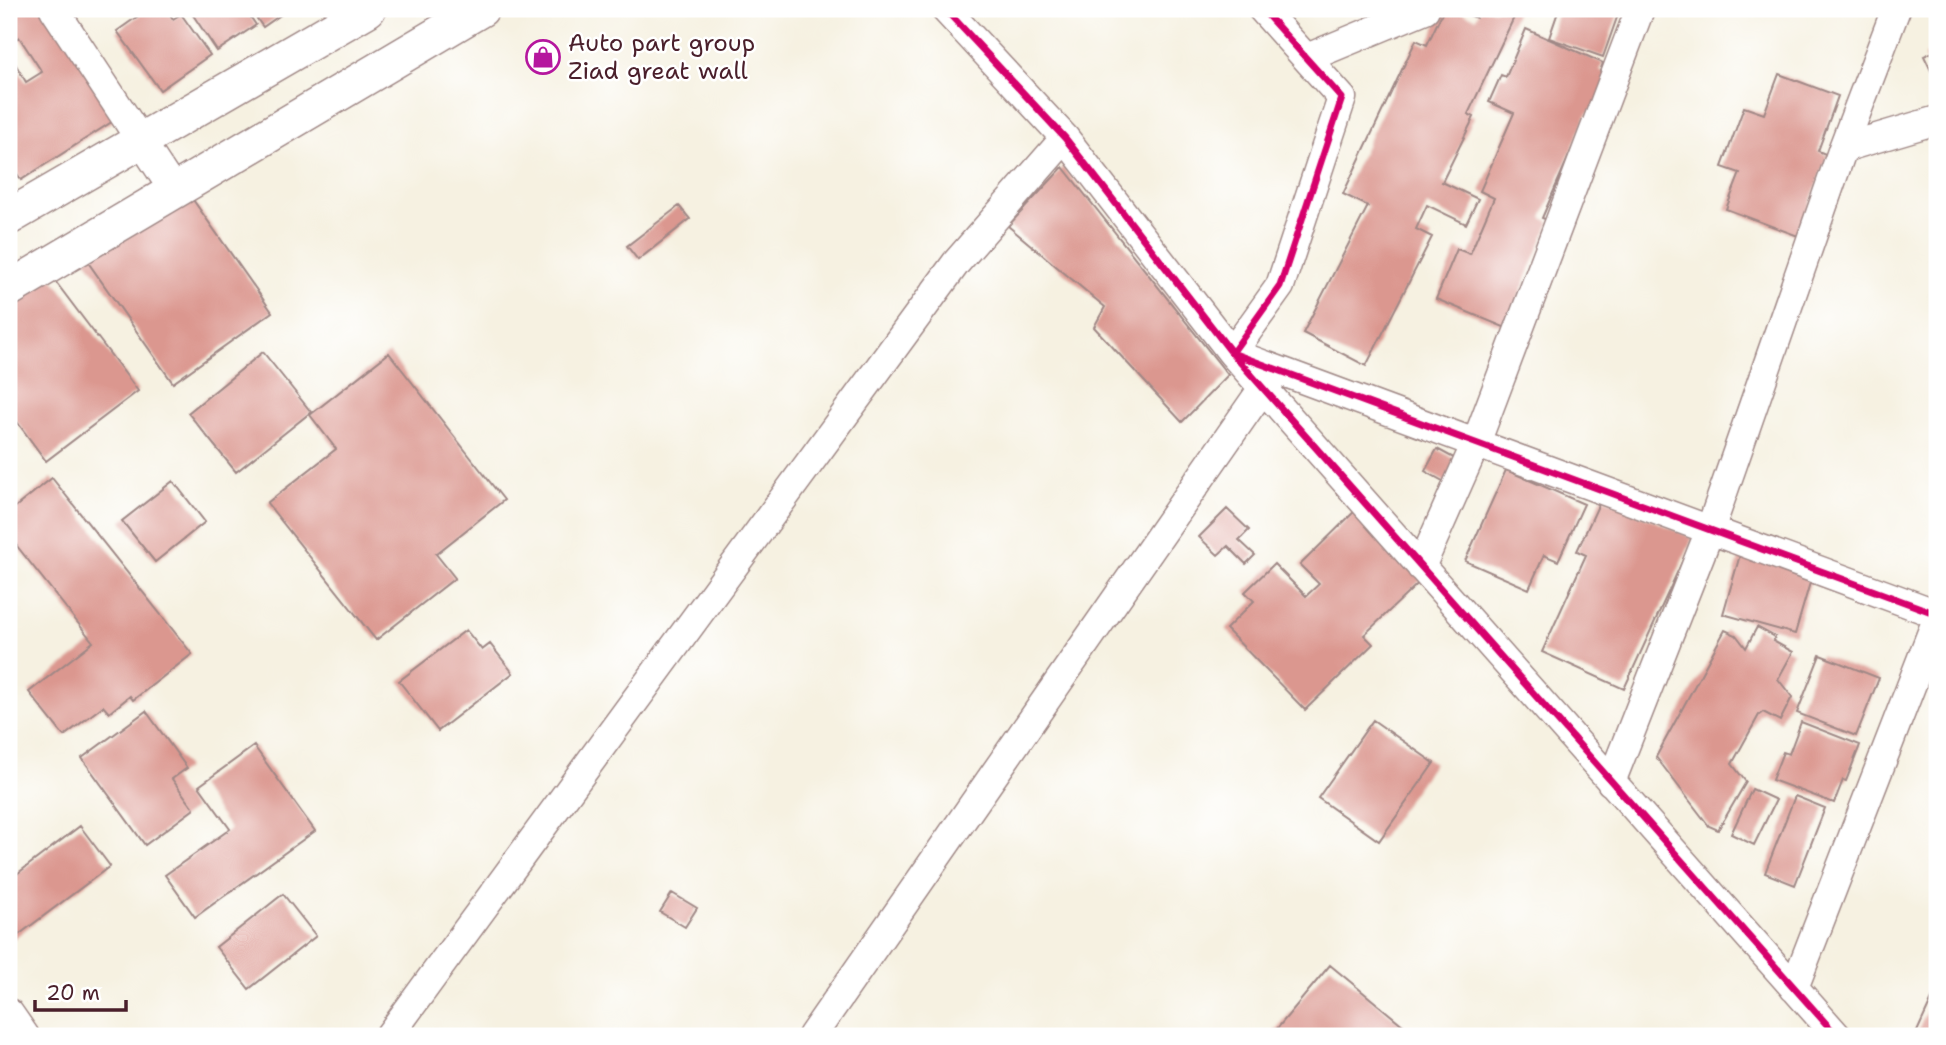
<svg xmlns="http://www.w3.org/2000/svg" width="1946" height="1045" viewBox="0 0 1946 1045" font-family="'Shantell Sans',sans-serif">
  <rect width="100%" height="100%" fill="#fff"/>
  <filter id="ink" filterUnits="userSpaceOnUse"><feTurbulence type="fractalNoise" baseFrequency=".0143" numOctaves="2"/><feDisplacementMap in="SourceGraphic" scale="14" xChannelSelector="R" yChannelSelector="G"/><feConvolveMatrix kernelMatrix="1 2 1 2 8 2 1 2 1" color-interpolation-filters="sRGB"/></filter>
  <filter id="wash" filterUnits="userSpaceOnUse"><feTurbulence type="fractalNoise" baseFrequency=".00686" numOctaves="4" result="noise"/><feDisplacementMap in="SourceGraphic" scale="28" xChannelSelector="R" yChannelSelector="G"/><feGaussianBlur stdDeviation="1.57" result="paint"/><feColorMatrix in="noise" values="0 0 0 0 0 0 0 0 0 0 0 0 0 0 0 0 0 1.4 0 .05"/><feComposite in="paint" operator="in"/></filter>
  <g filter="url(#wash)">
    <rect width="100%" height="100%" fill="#f6f1e1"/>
    <g id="blocks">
      <path fill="#db978f" d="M 9,9 L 51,9 L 121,116 L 21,180 L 9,161 L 9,62 L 13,60 L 26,82 L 42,72 L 19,37 L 9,43 Z
        M 148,9 L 166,9 L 173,19 L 181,14 L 210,55 L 160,90 L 117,31 Z
        M 189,9 L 245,9 L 256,25 L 217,51 Z
        M 250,9 L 289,9 L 263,27 Z
        M 1444,9 L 1455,9 L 1476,18 L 1480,9 L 1518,9 L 1468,114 L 1474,117 L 1442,182 L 1478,199 L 1466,224 L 1427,205 L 1416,229 L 1432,237 L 1366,366 L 1303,333 L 1368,206 L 1343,194 L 1416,40 L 1427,45 Z
        M 1559,9 L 1620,9 L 1603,57 L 1549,38 Z
        M 1526,29 L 1603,63 L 1600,71 L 1624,82 L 1587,114 L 1542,218 L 1550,221 L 1506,328 L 1436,299 L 1457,249 L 1470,254 L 1494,198 L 1480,191 L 1514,113 L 1489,102 L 1501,75 L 1506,77 Z
        M 1937,50 L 1937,83 L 1924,56 Z
        M 1779,74 L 1838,96 L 1818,151 L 1828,155 L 1798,236 L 1726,209 L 1740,173 L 1722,167 L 1744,107 L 1764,114 Z
        M 1063,167 L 1228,375 L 1182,422 L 1094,327 L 1105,307 L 1008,226 Z
        M 172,170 L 272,312 L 173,383 L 73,241 Z
        M 679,206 L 690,219 L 638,260 L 627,246 Z
        M 49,273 L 138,391 L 46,461 L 9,411 L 9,303 Z
        M 263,352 L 311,412 L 236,472 L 188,413 Z
        M 389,353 L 504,500 L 436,554 L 455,578 L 376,640 L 267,503 L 336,449 L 310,415 Z
        M 1437,449 L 1463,463 L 1450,485 L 1425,471 Z
        M 1506,470 L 1584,504 L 1558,561 L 1544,555 L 1529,589 L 1465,561 Z
        M 52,478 L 192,654 L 133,700 L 130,696 L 109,713 L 103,706 L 64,736 L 29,692 L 93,642 L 9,536 L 9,512 Z
        M 173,481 L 205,522 L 155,562 L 122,521 Z
        M 1602,497 L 1693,538 L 1624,689 L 1542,652 L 1586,555 L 1577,551 Z
        M 1363,503 L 1430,572 L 1364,635 L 1373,644 L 1305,710 L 1226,629 L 1254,601 L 1245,592 L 1274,564 L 1306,596 L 1319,584 L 1300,565 Z
        M 1227,509 L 1249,530 L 1239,540 L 1255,555 L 1246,564 L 1228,546 L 1218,555 L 1199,537 Z
        M 1742,548 L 1814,569 L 1795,634 L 1723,614 Z
        M 1757,627 L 1775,637 L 1773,641 L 1793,652 L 1778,679 L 1792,697 L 1780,721 L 1763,712 L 1759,715 L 1732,764 L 1746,782 L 1718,830 L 1709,826 L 1656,757 L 1725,630 L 1736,635 L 1746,648 Z
        M 466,630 L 482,650 L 490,644 L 513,673 L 438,731 L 399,681 Z
        M 1820,655 L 1879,678 L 1856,736 L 1797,713 Z
        M 146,711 L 187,768 L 172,779 L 194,809 L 145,845 L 82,758 Z
        M 1373,720 L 1434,763 L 1379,841 L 1318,798 Z
        M 1801,722 L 1860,745 L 1846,781 L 1843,780 L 1834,803 L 1772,780 L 1783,752 L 1789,754 Z
        M 254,746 L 315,831 L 195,917 L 165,875 L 230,829 L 199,786 Z
        M 1752,789 L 1776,800 L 1754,845 L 1731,834 Z
        M 1795,796 L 1825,808 L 1795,885 L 1765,873 Z
        M 80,826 L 110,866 L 9,942 L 9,880 Z
        M 672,893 L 697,908 L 685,927 L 660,912 Z
        M 283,894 L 316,936 L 249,989 L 216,947 Z
        M 1330,965 L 1416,1036 L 1271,1036 Z
        M 1937,988 L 1937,1036 L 1915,1036 Z"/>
    </g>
  </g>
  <g filter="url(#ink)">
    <use href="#blocks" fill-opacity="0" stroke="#a08886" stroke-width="2"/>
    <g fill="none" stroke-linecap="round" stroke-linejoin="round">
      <g stroke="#a08886" stroke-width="31">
        <path id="minor" d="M 54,9 L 174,191
          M 945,9 L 1065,138 L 1232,353 L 1837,1036
          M 1262,9 L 1342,98 L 1280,286 L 1232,353 L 1937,614
          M 1307,58 L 1425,9
          M 1843,148 L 1937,120
          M 1421,567 L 1476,443 L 1640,9
          M 1611,782 L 1710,530 L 1843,148 L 1896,9
          M 1794,988 L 1937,619
          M 9,1013 L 25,1036
          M 389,1036 L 956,263 L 1065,138
          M 812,1036 L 1263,388 L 1275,375"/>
      </g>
      <g stroke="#a08886" stroke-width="38">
        <path id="tertiary" d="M 9,217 L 368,9
          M 9,289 L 481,9"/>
      </g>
      <use href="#minor" stroke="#fff" stroke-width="28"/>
      <use href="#tertiary" stroke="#fff" stroke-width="35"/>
      <g stroke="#fff" stroke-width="11">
        <path id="cycleway" d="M 945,9 L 1065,138 L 1232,353 L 1837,1036
          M 1262,9 L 1342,98 L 1280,286 L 1232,353 L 1937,614"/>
      </g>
      <use href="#cycleway" stroke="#d6006c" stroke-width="7"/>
    </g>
  </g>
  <defs>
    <g id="shop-ring" transform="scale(1.75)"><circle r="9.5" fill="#fff" stroke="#b5179e" stroke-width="1.5"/><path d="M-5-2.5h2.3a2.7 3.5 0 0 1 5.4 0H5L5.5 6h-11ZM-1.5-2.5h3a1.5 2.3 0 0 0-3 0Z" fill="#b5179e"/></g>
  </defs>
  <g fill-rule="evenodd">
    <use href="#shop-ring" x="543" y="57"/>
  </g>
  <g text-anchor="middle" stroke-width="5" stroke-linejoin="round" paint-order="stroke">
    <g font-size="24" fill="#4a1f2b" stroke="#fff" text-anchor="start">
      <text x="568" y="51">Auto part group<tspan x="568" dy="28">Ziad great wall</tspan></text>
    </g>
  </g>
  <rect width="1946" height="1045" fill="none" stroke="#fff" stroke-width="35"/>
  <path d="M35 1000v10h91v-10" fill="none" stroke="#4a1f2b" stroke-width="3.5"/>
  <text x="46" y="1000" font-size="21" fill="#4a1f2b" stroke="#ffffff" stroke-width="5" paint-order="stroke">20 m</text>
</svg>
